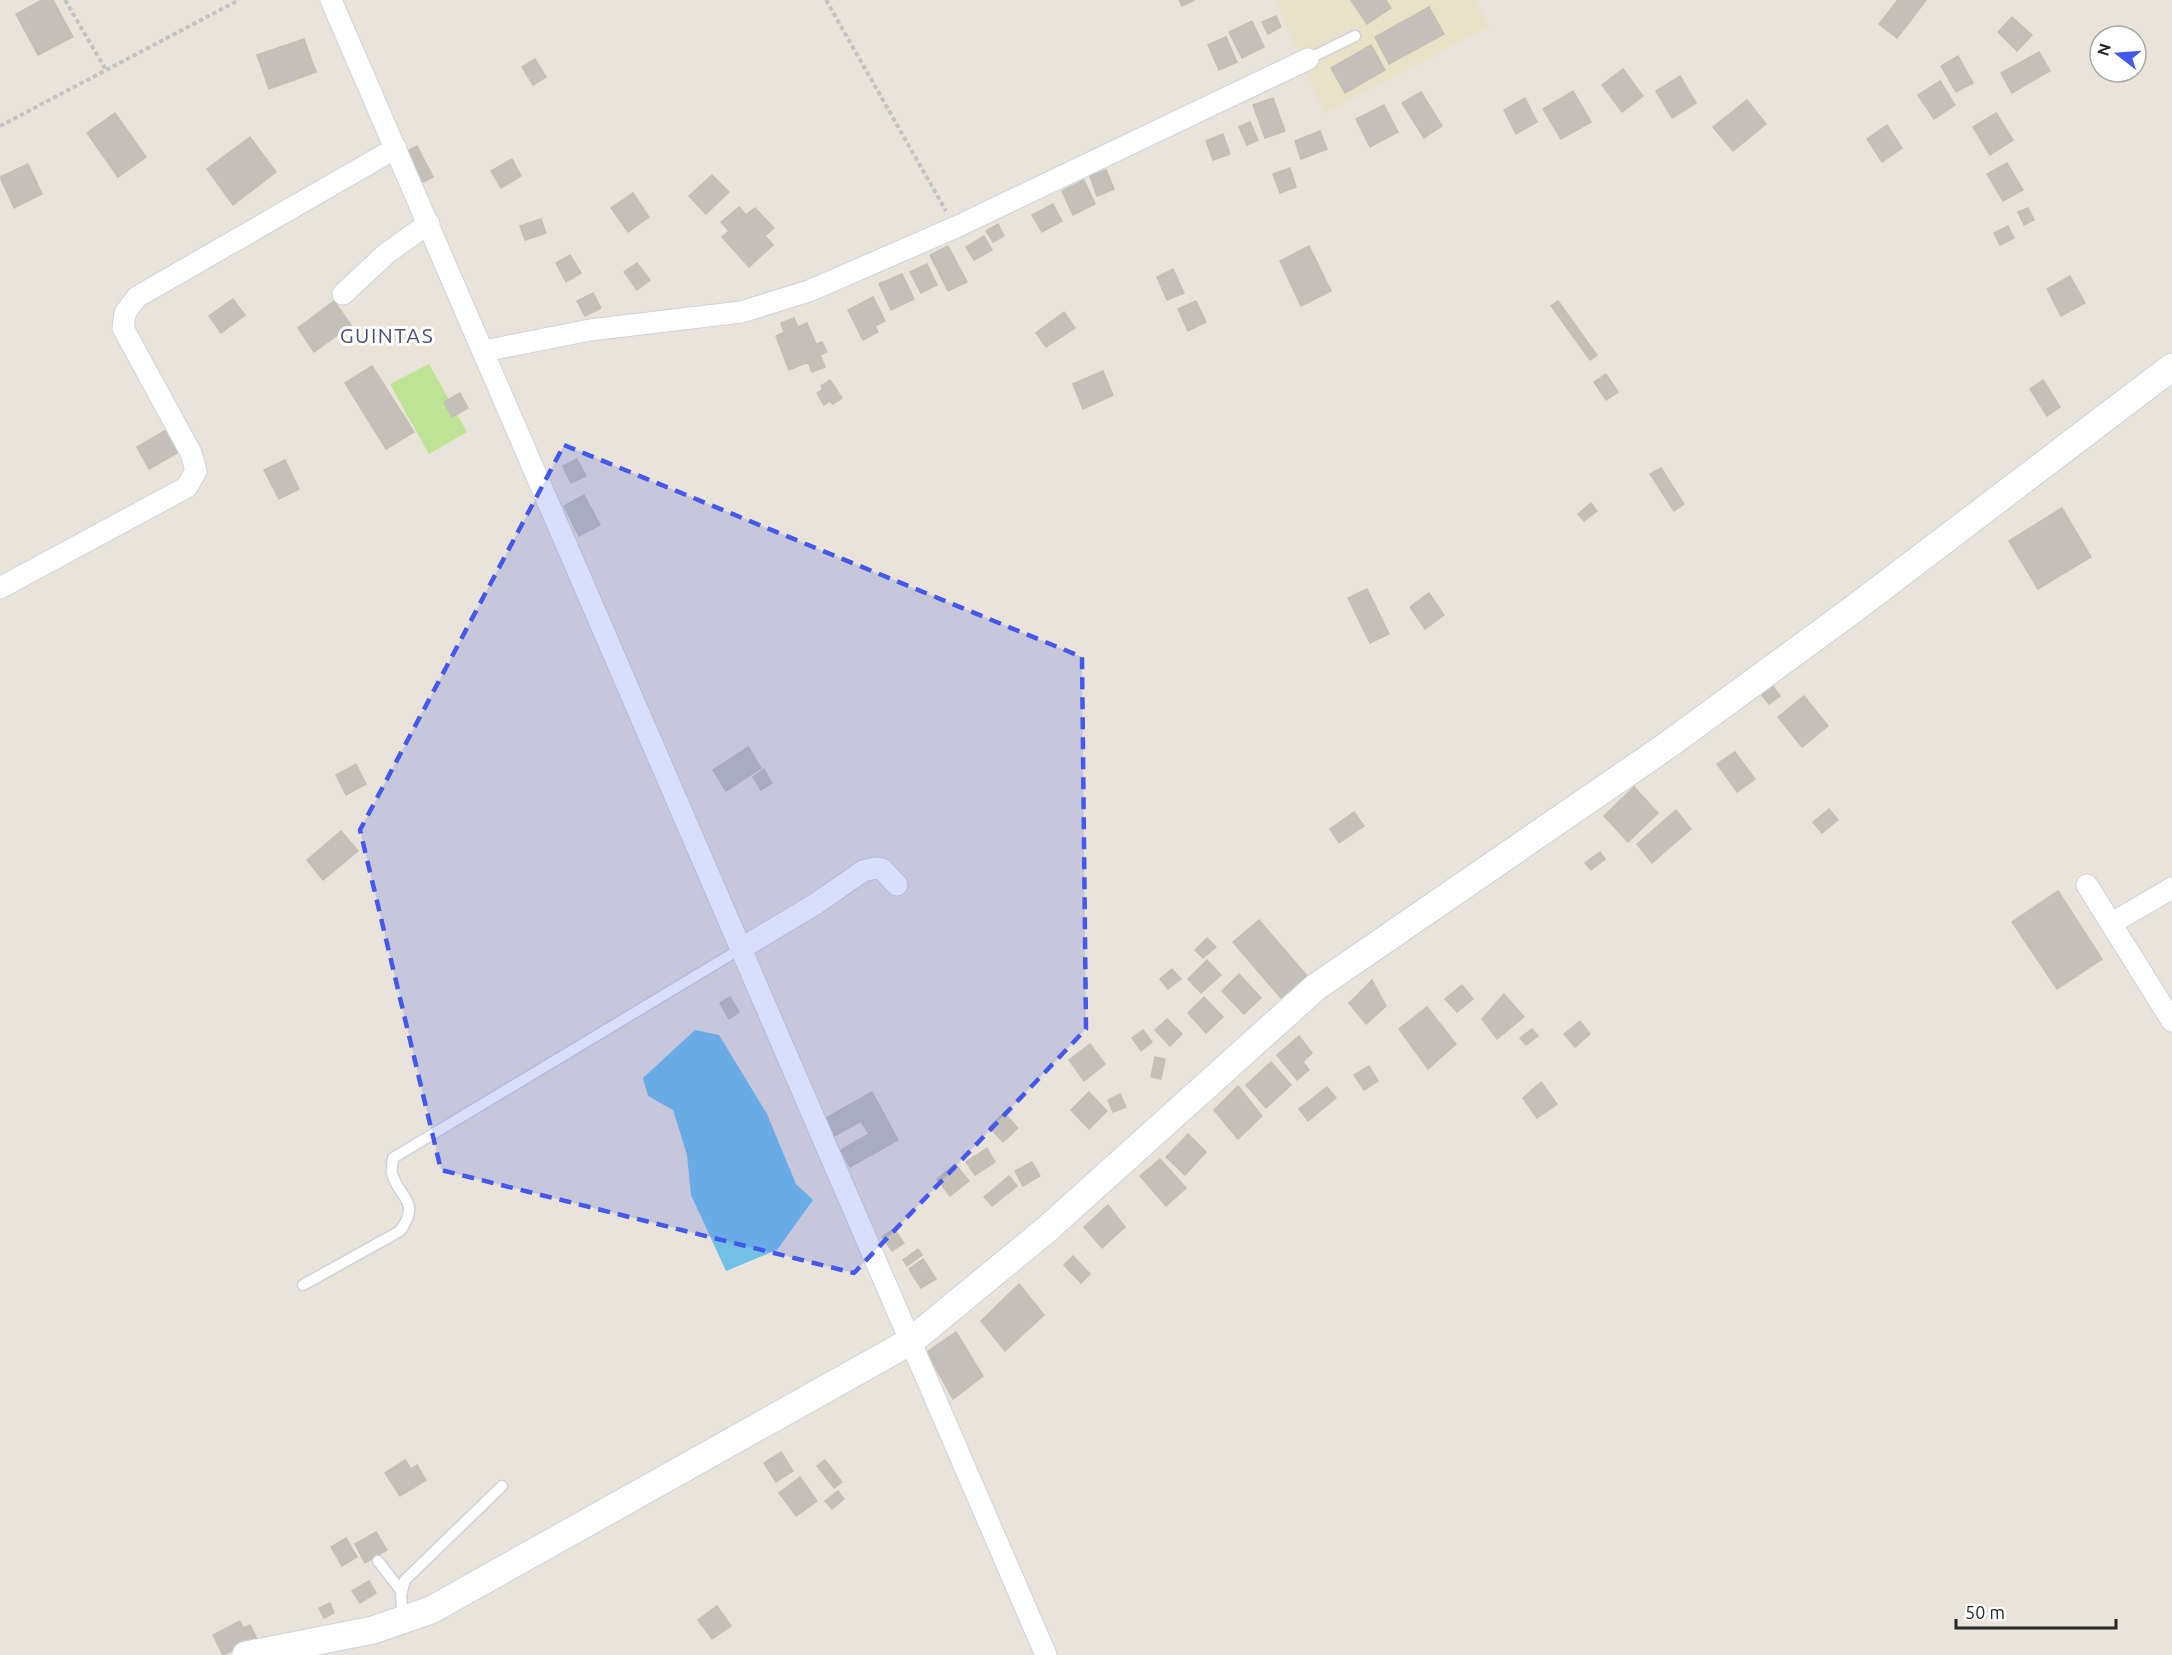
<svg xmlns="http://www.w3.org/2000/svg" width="2172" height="1655" viewBox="0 0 2172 1655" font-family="Ubuntu,sans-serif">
  <rect width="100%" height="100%" fill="#e9e3d9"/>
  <path fill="#eae1c9" d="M 1276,0 L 1476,0 L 1489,27 L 1324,114 Z"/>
  <path fill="#bde395" d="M 429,364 L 467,432 L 429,454 L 390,384 Z"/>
  <path fill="#72c0e5" d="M 695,1030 L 719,1035 L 767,1114 L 796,1184 L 813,1200 L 777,1250 L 726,1271 L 691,1195 L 687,1155 L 673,1110 L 648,1096 L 643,1078 Z"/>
  <path fill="#c4c0b9" stroke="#c4bfb3" stroke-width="1.5" d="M 42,0 L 53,0 L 73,37 L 38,55 L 16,14 Z
    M 1179,0 L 1195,0 L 1182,6 Z
    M 1351,0 L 1386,0 L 1391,8 L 1367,24 Z
    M 1898,0 L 1926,0 L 1911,20 L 1893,6 Z
    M 1893,6 L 1911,20 L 1897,38 L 1879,24 Z
    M 1429,7 L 1444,34 L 1389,64 L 1375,37 Z
    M 1276,16 L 1281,27 L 1268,34 L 1262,22 Z
    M 2012,17 L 2032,35 L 2017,51 L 1998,32 Z
    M 1252,21 L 1264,47 L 1242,58 L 1229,32 Z
    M 1226,37 L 1237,62 L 1219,70 L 1208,45 Z
    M 304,39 L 316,72 L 269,89 L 257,55 Z
    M 1371,45 L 1385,70 L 1345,93 L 1331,68 Z
    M 2039,52 L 2050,71 L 2032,81 L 2021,62 Z
    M 1958,56 L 1973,83 L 1956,92 L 1941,66 Z
    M 535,59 L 546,77 L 533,85 L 522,67 Z
    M 2021,62 L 2032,81 L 2012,93 L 2001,73 Z
    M 1623,69 L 1643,96 L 1622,112 L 1602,85 Z
    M 1680,76 L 1696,103 L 1672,118 L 1656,91 Z
    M 1940,81 L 1955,105 L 1934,119 L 1918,95 Z
    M 1573,91 L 1591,122 L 1561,139 L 1543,109 Z
    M 1421,92 L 1442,126 L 1424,138 L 1402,103 Z
    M 1273,98 L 1285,131 L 1265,138 L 1253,105 Z
    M 1525,98 L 1537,122 L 1516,134 L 1504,110 Z
    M 1747,100 L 1766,124 L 1733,151 L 1713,127 Z
    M 1384,105 L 1398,132 L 1370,147 L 1356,119 Z
    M 115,113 L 146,157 L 118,177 L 87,133 Z
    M 1996,113 L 2013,140 L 1990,155 L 1973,127 Z
    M 1250,122 L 1258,140 L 1247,145 L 1239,127 Z
    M 1887,125 L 1902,148 L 1882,162 L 1867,139 Z
    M 1320,131 L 1327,149 L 1301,159 L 1295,141 Z
    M 1223,134 L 1230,154 L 1213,160 L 1206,141 Z
    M 250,137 L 276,172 L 233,205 L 207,169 Z
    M 417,146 L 433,177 L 416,186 L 399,155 Z
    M 512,159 L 521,176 L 501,188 L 491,171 Z
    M 2007,163 L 2023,190 L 2003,201 L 1987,174 Z
    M 28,164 L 42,194 L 14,208 L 0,177 Z
    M 1290,168 L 1296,187 L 1280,193 L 1273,174 Z
    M 1106,170 L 1114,189 L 1097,196 L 1090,176 Z
    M 712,175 L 729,192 L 706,214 L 689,196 Z
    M 1084,180 L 1095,204 L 1073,215 L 1062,191 Z
    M 633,193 L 649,217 L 628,232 L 611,208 Z
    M 1053,204 L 1062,221 L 1042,232 L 1032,215 Z
    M 739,207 L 746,215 L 755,208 L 774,228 L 765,236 L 773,245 L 749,267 L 722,237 L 729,231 L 721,222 Z
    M 2028,208 L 2034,220 L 2024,225 L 2018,212 Z
    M 541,219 L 546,233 L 525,240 L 520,226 Z
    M 998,224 L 1004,236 L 993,242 L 986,231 Z
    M 2008,226 L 2014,238 L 2000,245 L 1994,233 Z
    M 984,236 L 992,250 L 974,260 L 966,247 Z
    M 948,246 L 967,282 L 948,291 L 930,255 Z
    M 1309,246 L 1331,291 L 1301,306 L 1280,261 Z
    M 570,255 L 581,273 L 566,282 L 556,263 Z
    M 637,263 L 650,280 L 637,290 L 624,272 Z
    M 927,264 L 937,285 L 921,293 L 910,272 Z
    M 1173,269 L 1184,293 L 1167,300 L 1157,277 Z
    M 902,274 L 914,299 L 891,310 L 879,284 Z
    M 2070,276 L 2085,303 L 2061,316 L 2047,289 Z
    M 593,293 L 601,308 L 585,316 L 577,301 Z
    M 873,297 L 885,321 L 875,326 L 878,332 L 863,340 L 848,310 Z
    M 233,299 L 245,315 L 221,333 L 209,316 Z
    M 334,301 L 351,325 L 314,352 L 298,328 Z
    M 1196,301 L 1206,322 L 1188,331 L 1178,309 Z
    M 1558,301 L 1597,355 L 1590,360 L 1551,306 Z
    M 1064,312 L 1075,328 L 1046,347 L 1036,333 Z
    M 794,318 L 798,327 L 807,323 L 816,344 L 822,342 L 827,352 L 820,355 L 825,367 L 812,372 L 808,362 L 789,370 L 776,336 L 784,332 L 781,323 Z
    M 372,366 L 414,432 L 386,449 L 345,383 Z
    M 1103,371 L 1113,395 L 1083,409 L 1073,384 Z
    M 1606,374 L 1618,392 L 1606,400 L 1594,382 Z
    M 830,380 L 842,398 L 833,404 L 830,401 L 824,405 L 817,393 L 823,389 L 821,386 Z
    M 2043,380 L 2060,407 L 2047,416 L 2030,389 Z
    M 460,393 L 468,408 L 452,417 L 444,402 Z
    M 166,430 L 179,452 L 149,469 L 137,447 Z
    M 577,459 L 586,476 L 571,483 L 563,466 Z
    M 285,460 L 299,489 L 279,499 L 264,470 Z
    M 1661,468 L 1684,504 L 1674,511 L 1650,474 Z
    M 584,495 L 600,525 L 579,536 L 564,506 Z
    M 1591,503 L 1597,511 L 1584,521 L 1578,514 Z
    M 2062,508 L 2091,557 L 2038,589 L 2009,541 Z
    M 1367,589 L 1389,634 L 1370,643 L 1348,598 Z
    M 1429,593 L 1444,615 L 1425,629 L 1410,607 Z
    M 1771,683 L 1780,696 L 1769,704 L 1759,692 Z
    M 1804,696 L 1828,726 L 1802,747 L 1778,717 Z
    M 748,747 L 761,768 L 726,791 L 713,770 Z
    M 1735,752 L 1755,779 L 1737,792 L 1717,764 Z
    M 356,764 L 366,784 L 346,795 L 336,775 Z
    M 764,769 L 772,783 L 761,790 L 753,777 Z
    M 1634,787 L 1658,813 L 1628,842 L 1604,816 Z
    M 1829,809 L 1838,820 L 1822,833 L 1813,822 Z
    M 1676,810 L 1691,829 L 1652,863 L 1637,844 Z
    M 1354,812 L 1364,826 L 1339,843 L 1330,829 Z
    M 341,831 L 358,851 L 323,880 L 307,860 Z
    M 1600,852 L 1605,859 L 1591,870 L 1585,863 Z
    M 2058,891 L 2102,959 L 2057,989 L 2012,922 Z
    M 1259,920 L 1307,976 L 1281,998 L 1233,942 Z
    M 1207,938 L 1216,947 L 1203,958 L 1195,950 Z
    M 1207,960 L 1221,975 L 1201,993 L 1188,979 Z
    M 1172,969 L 1181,979 L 1168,989 L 1160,979 Z
    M 1239,974 L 1261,998 L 1244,1014 L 1222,991 Z
    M 1372,980 L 1386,1006 L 1366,1024 L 1349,1003 Z
    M 1462,985 L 1473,999 L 1457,1012 L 1445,999 Z
    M 1504,994 L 1524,1017 L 1497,1039 L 1482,1019 Z
    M 730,997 L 739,1012 L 729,1019 L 720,1003 Z
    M 1204,997 L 1223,1017 L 1206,1033 L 1188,1013 Z
    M 1427,1007 L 1456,1044 L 1428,1069 L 1399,1029 Z
    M 1167,1019 L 1182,1034 L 1170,1046 L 1155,1030 Z
    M 1580,1021 L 1590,1034 L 1575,1047 L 1564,1034 Z
    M 1532,1029 L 1538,1036 L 1526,1045 L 1520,1038 Z
    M 1143,1030 L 1152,1042 L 1141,1051 L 1132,1038 Z
    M 1299,1036 L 1312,1053 L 1303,1062 L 1309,1070 L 1297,1080 L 1277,1055 Z
    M 1090,1044 L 1105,1064 L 1084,1081 L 1069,1060 Z
    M 1155,1057 L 1165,1059 L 1161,1079 L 1151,1077 Z
    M 1271,1062 L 1291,1085 L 1266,1108 L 1246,1085 Z
    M 1369,1066 L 1378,1081 L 1364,1090 L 1354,1075 Z
    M 1541,1082 L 1557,1104 L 1537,1118 L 1523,1098 Z
    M 1238,1086 L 1262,1116 L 1238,1139 L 1214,1110 Z
    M 1327,1087 L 1336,1098 L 1308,1121 L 1299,1109 Z
    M 872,1092 L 898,1140 L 850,1167 L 841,1150 L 869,1134 L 861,1121 L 829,1139 L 819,1122 Z
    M 1089,1092 L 1107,1111 L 1089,1129 L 1071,1110 Z
    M 1120,1094 L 1126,1107 L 1113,1112 L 1108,1100 Z
    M 1004,1113 L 1018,1128 L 1003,1142 L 989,1127 Z
    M 1188,1134 L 1206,1152 L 1185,1175 L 1166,1157 Z
    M 987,1148 L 995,1162 L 975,1175 L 966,1162 Z
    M 1160,1159 L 1186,1188 L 1166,1206 L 1140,1176 Z
    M 1032,1162 L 1040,1176 L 1023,1186 L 1015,1171 Z
    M 955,1164 L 969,1181 L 950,1196 L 937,1179 Z
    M 1009,1176 L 1017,1186 L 992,1206 L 984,1197 Z
    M 1108,1205 L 1125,1227 L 1102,1248 L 1084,1227 Z
    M 894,1229 L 904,1243 L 892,1251 L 882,1237 Z
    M 918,1249 L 922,1255 L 907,1266 L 903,1260 Z
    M 1073,1256 L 1090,1274 L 1081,1283 L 1064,1265 Z
    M 923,1259 L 936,1279 L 921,1288 L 909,1269 Z
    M 1019,1284 L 1044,1315 L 1005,1351 L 981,1321 Z
    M 956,1332 L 983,1376 L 953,1399 L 927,1352 Z
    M 781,1452 L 793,1471 L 776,1482 L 764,1463 Z
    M 405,1460 L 411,1469 L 417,1465 L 426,1480 L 400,1496 L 385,1473 Z
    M 825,1460 L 842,1482 L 834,1488 L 817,1466 Z
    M 800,1477 L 817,1501 L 796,1516 L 779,1493 Z
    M 838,1491 L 844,1499 L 832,1509 L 825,1501 Z
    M 376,1532 L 387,1550 L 365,1563 L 355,1544 Z
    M 346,1538 L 357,1557 L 342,1566 L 331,1547 Z
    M 369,1581 L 376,1593 L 360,1603 L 352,1591 Z
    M 330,1603 L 334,1613 L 324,1618 L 319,1608 Z
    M 717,1606 L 731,1626 L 712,1639 L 698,1620 Z
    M 240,1621 L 243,1628 L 250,1625 L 257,1639 L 223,1655 L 213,1635 Z"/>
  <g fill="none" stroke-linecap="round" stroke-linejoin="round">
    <g stroke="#cfd1df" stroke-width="13">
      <path id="service" d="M 1308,59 L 1355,36
        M 303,1285 L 400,1231 C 422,1200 398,1198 392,1173 C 391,1169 393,1162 393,1158 L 742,948
        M 378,1561 L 402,1592
        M 403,1619 L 401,1595 L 405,1580 L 502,1486"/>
    </g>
    <g stroke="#cfd1df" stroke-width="23">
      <path id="minor" d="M 331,0 L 1046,1655
        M 343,294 L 387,253 L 429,223
        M 484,351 L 590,330 L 741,312 L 809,291 L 956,227 L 1308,59
        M 0,588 L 187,487 L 196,471 L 191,453 L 123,328 L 125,313 L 137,297 L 396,148
        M 2087,885 L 2172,1021
        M 2112,923 L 2172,888
        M 742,948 L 817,903 L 863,871 L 875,868 L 882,869 L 897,885"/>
    </g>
    <g stroke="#cfd1df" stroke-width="29">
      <path id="tertiary" d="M 246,1655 L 373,1630 L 431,1610 L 911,1341 L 1046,1230 L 1316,987 L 1665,747 L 1851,611 L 2172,367"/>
    </g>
    <path stroke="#c3c3c3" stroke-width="4" stroke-dasharray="4.5 3" stroke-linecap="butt" d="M 65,0 L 106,70
      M 826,0 L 946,211
      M 0,126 L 239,0"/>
    <use href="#service" stroke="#fff" stroke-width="10"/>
    <use href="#minor" stroke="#fff" stroke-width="21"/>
    <use href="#tertiary" stroke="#fff" stroke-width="27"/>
  </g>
  <path fill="#4358ec" fill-opacity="0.2" stroke="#4358ec" stroke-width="4.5" stroke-dasharray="12 8" stroke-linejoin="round" d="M 564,445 L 1082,657 L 1086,1029 L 854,1273 L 441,1170 L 360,830 Z"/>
  <g text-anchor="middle" stroke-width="6" stroke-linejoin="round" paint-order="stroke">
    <g font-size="21" letter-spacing="1.5" fill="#4b5074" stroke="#fff">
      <text x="387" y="343">GUINTAS</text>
    </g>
  </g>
  <g transform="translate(2118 54) rotate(287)"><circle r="28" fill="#ffffff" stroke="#a9a9a9" stroke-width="1.5"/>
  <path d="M0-4.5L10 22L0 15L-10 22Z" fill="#4358ec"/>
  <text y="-9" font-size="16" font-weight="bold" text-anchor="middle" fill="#272727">N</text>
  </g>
  <path d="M1956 1619v9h160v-9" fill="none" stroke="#272727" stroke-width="3"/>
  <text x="1965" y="1619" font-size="18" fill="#272727" stroke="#ffffff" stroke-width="4.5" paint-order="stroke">50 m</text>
</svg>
